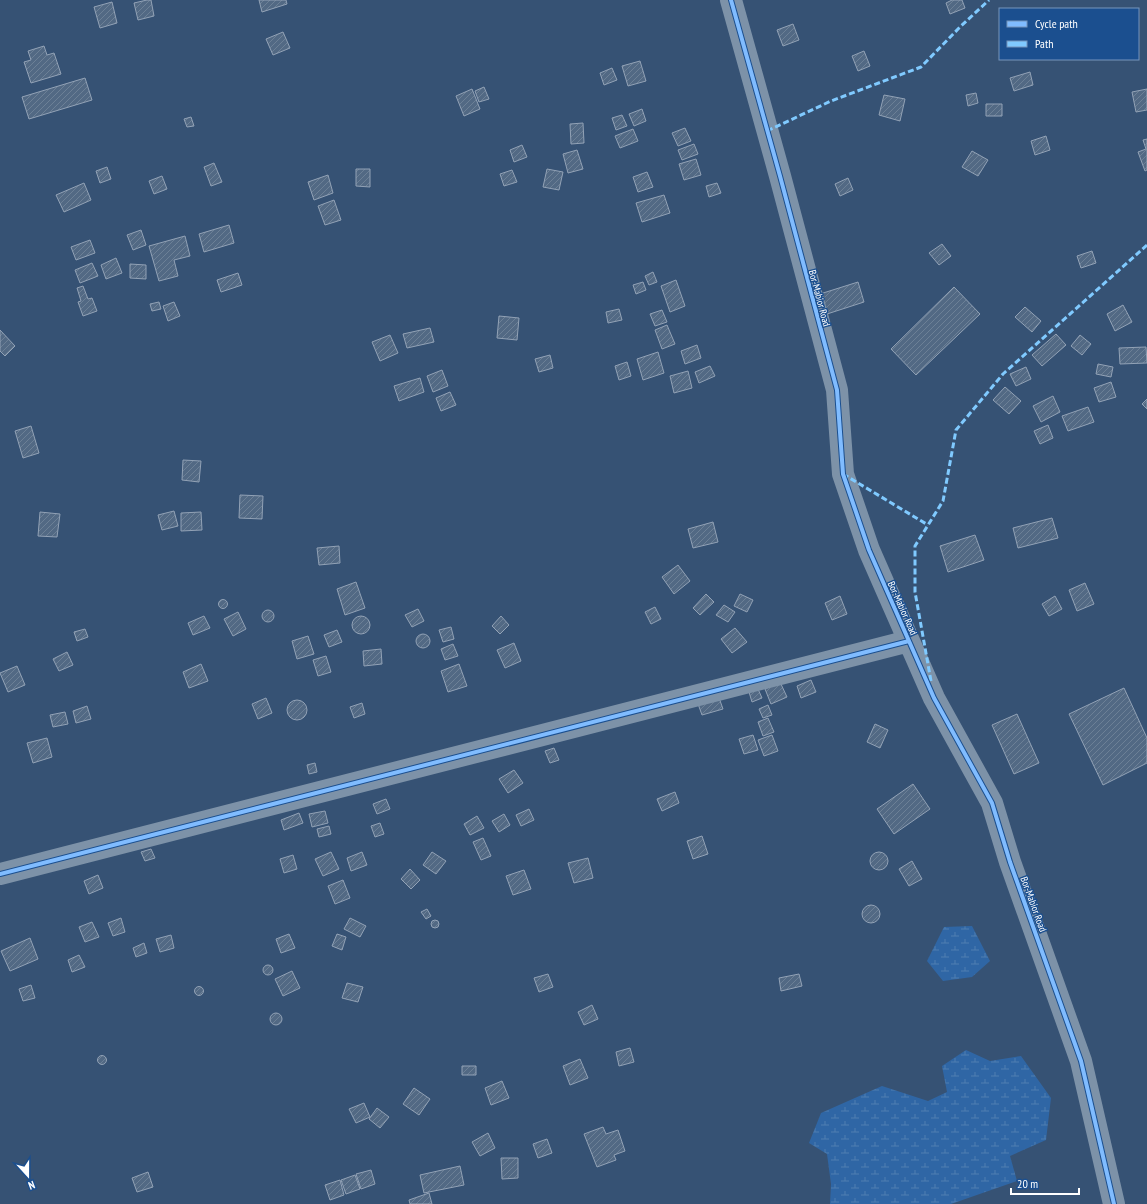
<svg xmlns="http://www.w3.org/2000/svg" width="1147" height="1204" viewBox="0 0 1147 1204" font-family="'PT Sans Narrow',sans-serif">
  <defs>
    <pattern id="wetland-marsh" width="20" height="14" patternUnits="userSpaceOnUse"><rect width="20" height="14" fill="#2f66a5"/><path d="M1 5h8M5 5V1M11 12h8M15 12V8" fill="none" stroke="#4e7db2"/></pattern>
    <pattern id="building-hatch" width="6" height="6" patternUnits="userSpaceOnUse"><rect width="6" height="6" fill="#526984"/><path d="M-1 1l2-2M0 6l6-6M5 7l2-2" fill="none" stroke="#6c8096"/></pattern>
  </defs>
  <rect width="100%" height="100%" fill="#365274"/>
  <path fill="url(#wetland-marsh)" d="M 972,926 L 990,961 L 972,977 L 943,981 L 927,961 L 944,927 Z
    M 966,1050 L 990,1061 L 1021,1056 L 1051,1098 L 1046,1140 L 1010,1156 L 1017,1181 L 951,1204 L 830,1204 L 831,1184 L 827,1154 L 809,1143 L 821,1113 L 882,1086 L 928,1101 L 947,1092 L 942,1066 Z"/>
  <path fill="url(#building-hatch)" stroke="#92a2b6" d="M 147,0 L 151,0 L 154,16 L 138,20 L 134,3 Z
    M 259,0 L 286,0 L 287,4 L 262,12 Z
    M 952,0 L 962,0 L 965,8 L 950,14 L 946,3 Z
    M 112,2 L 117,23 L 100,28 L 94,7 Z
    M 793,24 L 799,40 L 783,46 L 777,30 Z
    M 283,32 L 290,48 L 273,55 L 266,39 Z
    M 44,46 L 47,55 L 54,53 L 61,74 L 31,83 L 24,62 L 31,60 L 28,51 Z
    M 864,51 L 870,66 L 858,71 L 852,56 Z
    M 640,61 L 646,81 L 628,86 L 622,66 Z
    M 612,68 L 617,80 L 604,85 L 600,73 Z
    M 1030,72 L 1033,85 L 1014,91 L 1010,78 Z
    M 85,78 L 92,100 L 29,119 L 22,97 Z
    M 484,87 L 489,99 L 479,102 L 475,91 Z
    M 472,89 L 480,109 L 464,116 L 456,96 Z
    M 1147,89 L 1147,110 L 1136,112 L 1132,92 Z
    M 976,93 L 978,103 L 968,106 L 966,95 Z
    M 884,95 L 905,99 L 900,121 L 879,115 Z
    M 986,104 L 1002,104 L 1002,116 L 986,116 Z
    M 642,109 L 646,121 L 634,126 L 629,114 Z
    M 622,115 L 627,126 L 616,130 L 612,118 Z
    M 191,117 L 194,126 L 187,127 L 184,119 Z
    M 583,123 L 584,143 L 571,144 L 570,124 Z
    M 685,128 L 691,141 L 678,146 L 672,133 Z
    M 633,129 L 638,141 L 620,148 L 615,136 Z
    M 1046,136 L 1050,150 L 1035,155 L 1031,141 Z
    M 1147,139 L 1147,170 L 1145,171 L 1138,152 L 1146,149 L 1143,140 Z
    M 694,144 L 698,154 L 682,160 L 678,150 Z
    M 522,145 L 527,157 L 514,162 L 510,150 Z
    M 577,150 L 583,169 L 568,173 L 563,154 Z
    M 972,151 L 988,160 L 978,176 L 962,167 Z
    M 696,159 L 701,175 L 684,180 L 679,164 Z
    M 214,163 L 222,182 L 211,186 L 204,167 Z
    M 107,167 L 111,179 L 100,183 L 96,171 Z
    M 356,169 L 370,169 L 370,187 L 356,186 Z
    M 547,169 L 563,172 L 559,190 L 543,187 Z
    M 512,170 L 517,182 L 504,186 L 500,174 Z
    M 647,172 L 653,187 L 638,192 L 633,177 Z
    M 328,175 L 333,193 L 314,200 L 308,182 Z
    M 162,176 L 167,189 L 154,194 L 149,181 Z
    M 848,178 L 853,190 L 840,196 L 835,184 Z
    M 84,183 L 91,200 L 64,212 L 56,195 Z
    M 717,183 L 721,193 L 709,197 L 706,186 Z
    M 664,195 L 670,213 L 642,222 L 636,203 Z
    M 334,200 L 341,220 L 325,225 L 318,206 Z
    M 229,225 L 234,243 L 204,252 L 199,234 Z
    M 141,230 L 146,245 L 133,250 L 127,235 Z
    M 185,236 L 190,256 L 174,260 L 178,276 L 159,281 L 149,246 Z
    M 90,240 L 95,253 L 76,260 L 71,247 Z
    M 942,244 L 951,256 L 939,265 L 929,253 Z
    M 1092,251 L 1096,263 L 1081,268 L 1077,256 Z
    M 116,258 L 122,273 L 106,279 L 101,265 Z
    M 92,263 L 98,276 L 80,283 L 75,270 Z
    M 130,264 L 146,265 L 146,279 L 130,278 Z
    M 653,272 L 657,282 L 649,285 L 645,276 Z
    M 238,273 L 242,285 L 221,292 L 217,280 Z
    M 676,280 L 685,306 L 670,312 L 661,286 Z
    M 643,282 L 646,290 L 636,294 L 633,285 Z
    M 858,282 L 864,302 L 827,314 L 820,294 Z
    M 83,286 L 88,299 L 92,298 L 97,311 L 83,316 L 78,302 L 81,301 L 77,288 Z
    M 954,287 L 980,314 L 916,375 L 891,349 Z
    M 159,302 L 161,309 L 152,311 L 150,304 Z
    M 174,302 L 180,316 L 168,321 L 163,306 Z
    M 1123,305 L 1132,322 L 1115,331 L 1107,314 Z
    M 1025,307 L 1041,321 L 1032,332 L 1015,317 Z
    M 619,309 L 622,320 L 608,323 L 606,312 Z
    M 662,310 L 667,322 L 655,326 L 650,314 Z
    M 499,316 L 519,318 L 517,340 L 497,338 Z
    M 667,325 L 675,344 L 662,349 L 655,330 Z
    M 430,328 L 434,342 L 407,348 L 403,334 Z
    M 0,330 L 15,346 L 5,356 L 0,351 Z
    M 1056,334 L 1066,345 L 1042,366 L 1032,355 Z
    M 390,335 L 398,353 L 380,361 L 372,342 Z
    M 1080,335 L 1091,344 L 1082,355 L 1071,346 Z
    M 697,345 L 701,358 L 685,364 L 681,351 Z
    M 1146,347 L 1147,363 L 1120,364 L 1119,348 Z
    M 658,352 L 664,373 L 643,380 L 637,359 Z
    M 550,355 L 553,368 L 539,372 L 535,359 Z
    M 627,362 L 631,376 L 619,380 L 615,366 Z
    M 1098,364 L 1113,367 L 1111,377 L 1096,374 Z
    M 710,366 L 715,376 L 699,383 L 695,372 Z
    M 1026,367 L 1031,379 L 1016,386 L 1010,374 Z
    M 442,370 L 448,386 L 433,392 L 427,376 Z
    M 688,371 L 692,388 L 674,393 L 670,376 Z
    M 420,378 L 424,392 L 399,401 L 394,386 Z
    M 1111,382 L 1116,397 L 1099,402 L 1094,388 Z
    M 1005,387 L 1021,401 L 1009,414 L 993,400 Z
    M 450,392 L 456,405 L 441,411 L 436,398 Z
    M 1053,396 L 1060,412 L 1041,422 L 1033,406 Z
    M 1147,399 L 1147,409 L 1142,404 Z
    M 1088,407 L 1094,422 L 1068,431 L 1062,416 Z
    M 1048,425 L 1053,438 L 1040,444 L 1034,431 Z
    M 31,426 L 39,453 L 23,458 L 15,431 Z
    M 183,460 L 201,461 L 199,482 L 182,480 Z
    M 240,495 L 263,496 L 262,519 L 239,518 Z
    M 174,511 L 178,526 L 162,530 L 158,515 Z
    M 40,512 L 60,514 L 57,537 L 38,536 Z
    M 201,512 L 202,530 L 181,531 L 181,513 Z
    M 1052,518 L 1058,538 L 1018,548 L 1013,528 Z
    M 713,522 L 718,542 L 693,548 L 688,529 Z
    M 975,535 L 984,560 L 948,572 L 940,546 Z
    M 339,546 L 340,563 L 319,565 L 317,548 Z
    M 678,565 L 690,581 L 674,594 L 662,577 Z
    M 356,582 L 365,608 L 345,615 L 337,589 Z
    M 1085,583 L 1094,604 L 1077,611 L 1069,590 Z
    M 706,594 L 714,602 L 700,615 L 693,608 Z
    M 740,594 L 753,600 L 747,612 L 734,606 Z
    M 840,596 L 847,614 L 832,620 L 825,603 Z
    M 1055,596 L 1062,609 L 1049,616 L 1042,604 Z
    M218.5 604a4.5 4.5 0 1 1 9 0a4.5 4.5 0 1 1-9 0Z
    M 724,605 L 735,612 L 728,622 L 716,615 Z
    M 655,607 L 661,619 L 651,624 L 645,612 Z
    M 418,609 L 424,621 L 412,627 L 405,615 Z
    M262 616a6 6 0 1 1 12 0a6 6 0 1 1-12 0Z
    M 238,612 L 246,629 L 233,636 L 224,619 Z
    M352 625a9 9 0 1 1 18 0a9 9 0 1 1-18 0Z
    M 204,616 L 210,628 L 193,635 L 188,623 Z
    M 501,616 L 509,625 L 500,634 L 492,626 Z
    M 451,627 L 454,639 L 443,642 L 439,630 Z
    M 735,628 L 747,642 L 732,653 L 721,639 Z
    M 85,629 L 88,637 L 77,641 L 74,632 Z
    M 337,630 L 342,642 L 329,647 L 324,635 Z
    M416 641a7 7 0 1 1 14 0a7 7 0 1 1-14 0Z
    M 308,636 L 314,654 L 297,659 L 292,641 Z
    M 514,643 L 521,661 L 505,668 L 497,650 Z
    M 453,644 L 458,656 L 445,660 L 441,649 Z
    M 381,649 L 382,664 L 364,666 L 363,651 Z
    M 67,652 L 73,665 L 59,671 L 53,659 Z
    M 326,656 L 331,672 L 318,676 L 313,660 Z
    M 201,664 L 208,681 L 189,688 L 183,672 Z
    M 459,664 L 467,686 L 448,692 L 441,671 Z
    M 17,666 L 25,685 L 8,692 L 0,673 Z
    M 811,680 L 816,692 L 801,698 L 797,686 Z
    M 780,682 L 787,697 L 771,704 L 765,689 Z
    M 1124,688 L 1147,738 L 1147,763 L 1103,785 L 1069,714 Z
    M 758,689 L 762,698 L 752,702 L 749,692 Z
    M 718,695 L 723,709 L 702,715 L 697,701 Z
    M 266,698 L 272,713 L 258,719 L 252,704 Z
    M287 710a10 10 0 1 1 20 0a10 10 0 1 1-20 0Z
    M 362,703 L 365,714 L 354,718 L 350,707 Z
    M 768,705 L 772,715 L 763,718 L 759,709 Z
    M 87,706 L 91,719 L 76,723 L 73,711 Z
    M 65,712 L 68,724 L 53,727 L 50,715 Z
    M 1017,714 L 1039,763 L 1014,774 L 992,725 Z
    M 768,718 L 774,732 L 763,736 L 758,722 Z
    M 875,724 L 888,730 L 880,748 L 867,742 Z
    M 753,735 L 758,750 L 744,754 L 739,739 Z
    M 772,735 L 778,751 L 764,756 L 758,740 Z
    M 47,738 L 52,757 L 33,763 L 27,743 Z
    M 554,748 L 559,760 L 550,763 L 545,751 Z
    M 315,763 L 317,772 L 309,774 L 307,765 Z
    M 514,770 L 523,783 L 508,793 L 499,779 Z
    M 913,784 L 930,809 L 894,834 L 877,809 Z
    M 675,792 L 679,803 L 662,811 L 657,799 Z
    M 386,799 L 390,809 L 377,814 L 373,804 Z
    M 529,809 L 534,820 L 521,826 L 516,815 Z
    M 325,811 L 328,823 L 312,827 L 309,814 Z
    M 299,813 L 303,823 L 284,830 L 281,820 Z
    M 504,814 L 510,825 L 499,832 L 492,821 Z
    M 477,816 L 484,828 L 470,835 L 464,824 Z
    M 380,823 L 384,834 L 375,837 L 371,826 Z
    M 329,826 L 331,834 L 319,837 L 317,829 Z
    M 702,836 L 708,854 L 693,859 L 687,841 Z
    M 483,838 L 491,856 L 481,860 L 473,842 Z
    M 151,849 L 155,858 L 145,861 L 141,852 Z
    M870 861a9 9 0 1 1 18 0a9 9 0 1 1-18 0Z
    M 331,852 L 339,869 L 323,876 L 315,859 Z
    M 362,852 L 367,865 L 351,871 L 347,858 Z
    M 432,852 L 446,861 L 436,874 L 423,865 Z
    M 293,855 L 297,869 L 284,873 L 280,859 Z
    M 588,858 L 593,878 L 574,883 L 568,863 Z
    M 912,861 L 922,879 L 909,886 L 899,869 Z
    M 410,869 L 420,880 L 411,889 L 401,879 Z
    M 524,870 L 531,889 L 513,895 L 506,876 Z
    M 98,875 L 103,888 L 89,894 L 84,881 Z
    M 343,880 L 350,898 L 335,904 L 328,886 Z
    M862 914a9 9 0 1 1 18 0a9 9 0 1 1-18 0Z
    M 427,909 L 431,916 L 426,919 L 421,912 Z
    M 121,918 L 125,932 L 113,936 L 108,923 Z
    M 350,918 L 366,926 L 360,937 L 344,929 Z
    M431 924a4 4 0 1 1 8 0a4 4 0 1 1-8 0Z
    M 92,922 L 99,937 L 85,942 L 79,927 Z
    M 289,934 L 295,948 L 281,953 L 276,939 Z
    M 337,934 L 346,937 L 342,950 L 332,946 Z
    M 171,935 L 174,948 L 160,952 L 156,939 Z
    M 30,938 L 38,959 L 10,971 L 1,951 Z
    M 144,943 L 147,953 L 136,957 L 133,948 Z
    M 79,955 L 85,967 L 72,972 L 68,960 Z
    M263 970a5 5 0 1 1 10 0a5 5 0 1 1-10 0Z
    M 292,971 L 300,988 L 283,996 L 275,979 Z
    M 548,974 L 553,987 L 539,992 L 534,978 Z
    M 799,974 L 802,986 L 781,991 L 779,978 Z
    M 347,983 L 363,987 L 358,1002 L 342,998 Z
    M 31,985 L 35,998 L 23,1001 L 19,989 Z
    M194.5 991a4.5 4.5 0 1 1 9 0a4.5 4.5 0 1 1-9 0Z
    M 592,1005 L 598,1019 L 584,1025 L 578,1012 Z
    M270 1019a6 6 0 1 1 12 0a6 6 0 1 1-12 0Z
    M 630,1048 L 634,1062 L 619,1066 L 616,1052 Z
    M97.5 1060a4.5 4.5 0 1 1 9 0a4.5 4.5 0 1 1-9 0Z
    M 580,1059 L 588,1078 L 570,1085 L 563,1066 Z
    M 462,1066 L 476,1066 L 476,1075 L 462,1075 Z
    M 502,1081 L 509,1098 L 491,1105 L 485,1088 Z
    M 414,1088 L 430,1099 L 419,1115 L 403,1104 Z
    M 364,1103 L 370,1117 L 356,1123 L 349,1109 Z
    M 377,1108 L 389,1117 L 380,1128 L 369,1119 Z
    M 603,1127 L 606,1134 L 618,1130 L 625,1151 L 614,1155 L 616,1160 L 597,1167 L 584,1134 Z
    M 488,1133 L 495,1148 L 480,1156 L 472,1142 Z
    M 547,1139 L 552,1153 L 538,1158 L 533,1144 Z
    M 501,1158 L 518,1158 L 518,1178 L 502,1179 Z
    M 460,1166 L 464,1185 L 424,1193 L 420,1175 Z
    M 371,1170 L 375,1184 L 361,1189 L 356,1174 Z
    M 148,1172 L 153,1187 L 137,1192 L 132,1178 Z
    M 355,1175 L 360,1189 L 346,1194 L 341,1180 Z
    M 340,1180 L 344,1195 L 330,1200 L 325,1185 Z
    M 429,1193 L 432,1204 L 410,1204 L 409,1200 Z"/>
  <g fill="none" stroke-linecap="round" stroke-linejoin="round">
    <path stroke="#7d92a8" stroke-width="22" d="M 731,0 L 780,176 L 837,390 L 843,474 L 869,550 L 934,698 L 992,803 L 1010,862 L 1081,1061 L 1114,1204
      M 0,874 L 909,641"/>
    <path stroke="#80caff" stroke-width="3" stroke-dasharray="6 3" stroke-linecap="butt" d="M 767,131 L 831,101 L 921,67 L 960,27 L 989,0
      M 843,474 L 928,525
      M 931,681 L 915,592 L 915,546 L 943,501 L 956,430 L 1003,374 L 1147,245"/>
    <g stroke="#1b4f8f" stroke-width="6">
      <path id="cycleway" d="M 731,0 L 780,176 L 837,390 L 843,474 L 869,550 L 934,698 L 992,803 L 1010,862 L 1081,1061 L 1114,1204
        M 0,874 L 909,641"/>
    </g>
    <use href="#cycleway" stroke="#80bcff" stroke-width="4"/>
  </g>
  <g text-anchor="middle" stroke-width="3" stroke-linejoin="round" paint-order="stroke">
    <g font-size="10" fill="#fff" stroke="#1b4f8f">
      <text transform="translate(820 298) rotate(75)" y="4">Bor-Mabior Road</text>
      <text transform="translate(903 608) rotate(66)" y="4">Bor-Mabior Road</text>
      <text transform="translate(1034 904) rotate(70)" y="4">Bor-Mabior Road</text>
    </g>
  </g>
  <rect x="999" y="8" width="140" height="52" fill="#1b4f8f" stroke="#7695bc"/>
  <rect x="1007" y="21" width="20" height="6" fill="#80bcff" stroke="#7695bc"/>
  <text x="1035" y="28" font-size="12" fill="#ffffff">Cycle path</text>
  <rect x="1007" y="41" width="20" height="6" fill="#80caff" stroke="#7695bc"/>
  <text x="1035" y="48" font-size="12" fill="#ffffff">Path</text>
  <g transform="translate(28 1176) rotate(159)" stroke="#1b4f8f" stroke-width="3" paint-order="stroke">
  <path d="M0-3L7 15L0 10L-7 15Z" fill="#ffffff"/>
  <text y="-6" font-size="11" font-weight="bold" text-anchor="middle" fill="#ffffff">N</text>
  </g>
  <path d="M1011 1188v6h68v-6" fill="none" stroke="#ffffff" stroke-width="2"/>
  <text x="1017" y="1188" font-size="12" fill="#ffffff" stroke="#1b4f8f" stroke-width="3" paint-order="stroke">20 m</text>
</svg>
